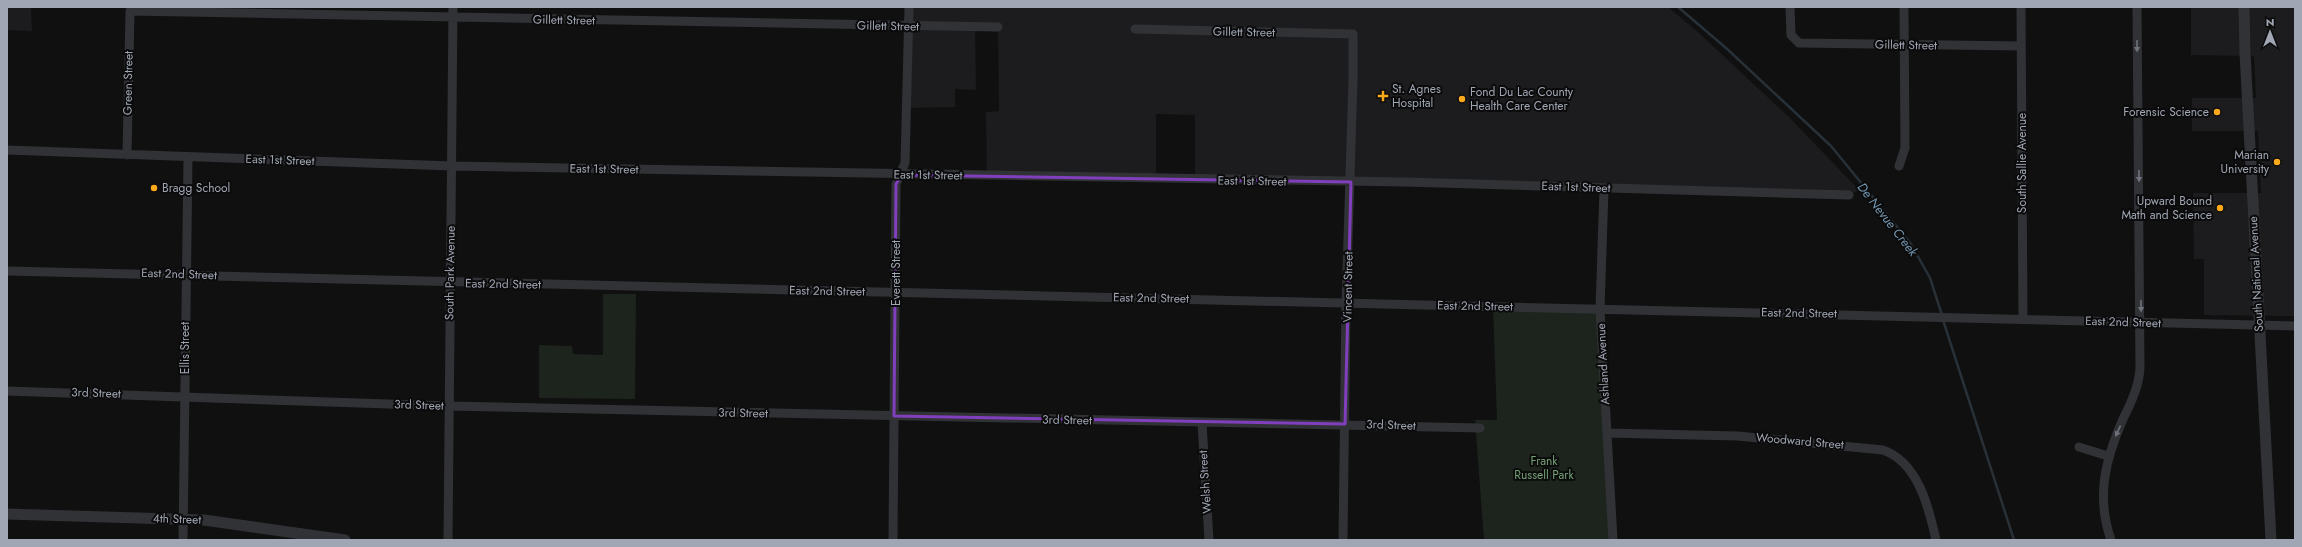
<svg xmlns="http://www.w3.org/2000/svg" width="2302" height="547" viewBox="0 0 2302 547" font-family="Jost,sans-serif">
  <rect width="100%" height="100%" fill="#101011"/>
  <path fill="#1c1c1e" d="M 7,7 L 31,7 L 32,31 L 7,30 Z
    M 909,7 L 1668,7 L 1698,32 L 1790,118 L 1859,190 L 1849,195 L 1195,180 L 1195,115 L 1156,114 L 1156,178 L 987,176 L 986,112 L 999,111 L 998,27 L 975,27 L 976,90 L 955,89 L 955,107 L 907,108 Z
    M 2191,7 L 2295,7 L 2295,316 L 2204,315 L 2204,259 L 2194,259 L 2193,193 L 2261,193 L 2258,131 L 2192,131 L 2192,98 L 2256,98 L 2254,56 L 2191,55 Z"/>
  <path fill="#1c241d" d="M 603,294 L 636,294 L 635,399 L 539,398 L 539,345 L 572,346 L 573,354 L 603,355 Z
    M 1493,306 L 1600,309 L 1613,540 L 1484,540 L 1475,420 L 1497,420 Z"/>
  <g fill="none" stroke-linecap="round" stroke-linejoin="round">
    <path stroke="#283137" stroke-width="2.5" d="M 1678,7 L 1726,48 L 1831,146 L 1911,244 L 1930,278 L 1942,315
      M 1943,320 L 2014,540"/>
    <path stroke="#313236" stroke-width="9" d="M 1790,7 L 1791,35 L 1799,43 L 2021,46
      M 2021,7 L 2023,319
      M 1135,29 L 1353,34 L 1353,80 L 1346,303 L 1343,540
      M 7,150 L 452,166 L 1405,182 L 1849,195
      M 127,155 L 130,11 L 998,27
      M 1899,166 L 1905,148 L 1904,7
      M 1604,189 L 1600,309 L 1613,540
      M 7,271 L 2295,326
      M 7,391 L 449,406 L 1480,428
      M 1202,423 L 1209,540
      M 1607,433 L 1738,436 L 1883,450 C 1918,462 1929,508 1936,540
      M 2079,447 L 2108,456
      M 183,540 L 188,157
      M 448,540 L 453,7
      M 893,540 L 896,184 L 905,163 L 909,7
      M 2111,540 C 2096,497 2105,460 2123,419 C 2131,403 2139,386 2140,368 L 2137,7"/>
    <path stroke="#313236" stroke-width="11" d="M 2244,7 L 2245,53 L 2271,540
      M 7,514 L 204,520 L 345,540"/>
  </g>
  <defs><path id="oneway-solid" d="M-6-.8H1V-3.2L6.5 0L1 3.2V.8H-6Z"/></defs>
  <g fill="#6e727b">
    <use href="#oneway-solid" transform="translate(2137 46) rotate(90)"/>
    <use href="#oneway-solid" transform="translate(2139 176) rotate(89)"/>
    <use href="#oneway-solid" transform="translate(2141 306) rotate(89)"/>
    <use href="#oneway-solid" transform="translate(2118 431) rotate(115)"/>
  </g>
  <path fill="none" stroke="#813ebd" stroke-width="3" stroke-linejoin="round" d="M 902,175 L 1351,182 L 1345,424 L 894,416 L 896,184 Z"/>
  <g fill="#fda91c" stroke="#0b0b0c" stroke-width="1.5">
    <path d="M1381 90h4v4h4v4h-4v4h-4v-4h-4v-4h4z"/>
    <circle cx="1462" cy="99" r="4"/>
    <circle cx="2217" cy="112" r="4"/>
    <circle cx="2277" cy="162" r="4"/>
    <circle cx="154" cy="188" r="4"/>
    <circle cx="2220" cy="208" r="4"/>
  </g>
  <g text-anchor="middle" stroke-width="4" stroke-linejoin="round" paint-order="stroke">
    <g font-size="12" fill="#a0a6b3" stroke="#0b0b0c">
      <text transform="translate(564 20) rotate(1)" y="4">Gillett Street</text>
      <text transform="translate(888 26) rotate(1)" y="4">Gillett Street</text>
      <text transform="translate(1244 32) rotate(1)" y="4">Gillett Street</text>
      <text transform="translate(1906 45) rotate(1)" y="4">Gillett Street</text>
      <text transform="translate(128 83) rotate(-89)" y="4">Green Street</text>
      <text transform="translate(280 160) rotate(2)" y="4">East 1st Street</text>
      <text transform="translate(2022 163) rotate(-90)" y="4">South Sallie Avenue</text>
      <text transform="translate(604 169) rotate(1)" y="4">East 1st Street</text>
      <text transform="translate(928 175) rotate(1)" y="4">East 1st Street</text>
      <text transform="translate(1252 181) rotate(1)" y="4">East 1st Street</text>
      <text transform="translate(1576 187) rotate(2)" y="4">East 1st Street</text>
      <text transform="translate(450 273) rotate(-89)" y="4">South Park Avenue</text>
      <text transform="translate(896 273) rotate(-90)" y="4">Everett Street</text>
      <text transform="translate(179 274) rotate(2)" y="4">East 2nd Street</text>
      <text transform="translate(2256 274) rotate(-93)" y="4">South National Avenue</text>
      <text transform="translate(503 284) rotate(1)" y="4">East 2nd Street</text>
      <text transform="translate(1348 287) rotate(-89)" y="4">Vincent Street</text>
      <text transform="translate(827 291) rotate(1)" y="4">East 2nd Street</text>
      <text transform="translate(1151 298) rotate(1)" y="4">East 2nd Street</text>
      <text transform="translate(1475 306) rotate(1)" y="4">East 2nd Street</text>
      <text transform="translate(1799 313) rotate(1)" y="4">East 2nd Street</text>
      <text transform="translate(2123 322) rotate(2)" y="4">East 2nd Street</text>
      <text transform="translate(185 348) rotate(-90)" y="4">Ellis Street</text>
      <text transform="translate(1603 364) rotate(-93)" y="4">Ashland Avenue</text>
      <text transform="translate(96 393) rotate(2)" y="4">3rd Street</text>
      <text transform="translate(419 405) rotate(2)" y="4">3rd Street</text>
      <text transform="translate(743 413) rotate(1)" y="4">3rd Street</text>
      <text transform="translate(1067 420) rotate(1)" y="4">3rd Street</text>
      <text transform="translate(1391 425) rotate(2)" y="4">3rd Street</text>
      <text transform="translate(1800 441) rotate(5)" y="4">Woodward Street</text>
      <text transform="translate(1205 482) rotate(-94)" y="4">Welsh Street</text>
      <text transform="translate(177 519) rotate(2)" y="4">4th Street</text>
    </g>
    <g font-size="12" fill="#a0a6b3" stroke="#0b0b0c" text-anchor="start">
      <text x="1392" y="93">St. Agnes<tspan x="1392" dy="14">Hospital</tspan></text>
      <text x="1470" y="96">Fond Du Lac County<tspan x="1470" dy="14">Health Care Center</tspan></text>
      <text x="2209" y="116" text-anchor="end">Forensic Science</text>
      <text x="2269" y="159" text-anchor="end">Marian<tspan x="2269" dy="14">University</tspan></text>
      <text x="162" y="192">Bragg School</text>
      <text x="2212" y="205" text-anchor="end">Upward Bound<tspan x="2212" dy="14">Math and Science</tspan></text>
    </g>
    <g font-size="12" fill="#75a076" stroke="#0b0b0c">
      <text x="1544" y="465">Frank<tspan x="1544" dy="14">Russell Park</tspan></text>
    </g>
    <g font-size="13" font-style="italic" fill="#7497b1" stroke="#0b0b0c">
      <text transform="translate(1888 219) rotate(52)" y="5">De Nevue Creek</text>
    </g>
  </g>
  <rect width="2302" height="547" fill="none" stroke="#a0a6b3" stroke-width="16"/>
  <g transform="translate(2270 32)" stroke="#0b0b0c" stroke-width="3" paint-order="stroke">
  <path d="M0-3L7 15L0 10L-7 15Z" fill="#a0a6b3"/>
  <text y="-6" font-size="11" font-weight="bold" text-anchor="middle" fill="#a0a6b3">N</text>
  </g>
</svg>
